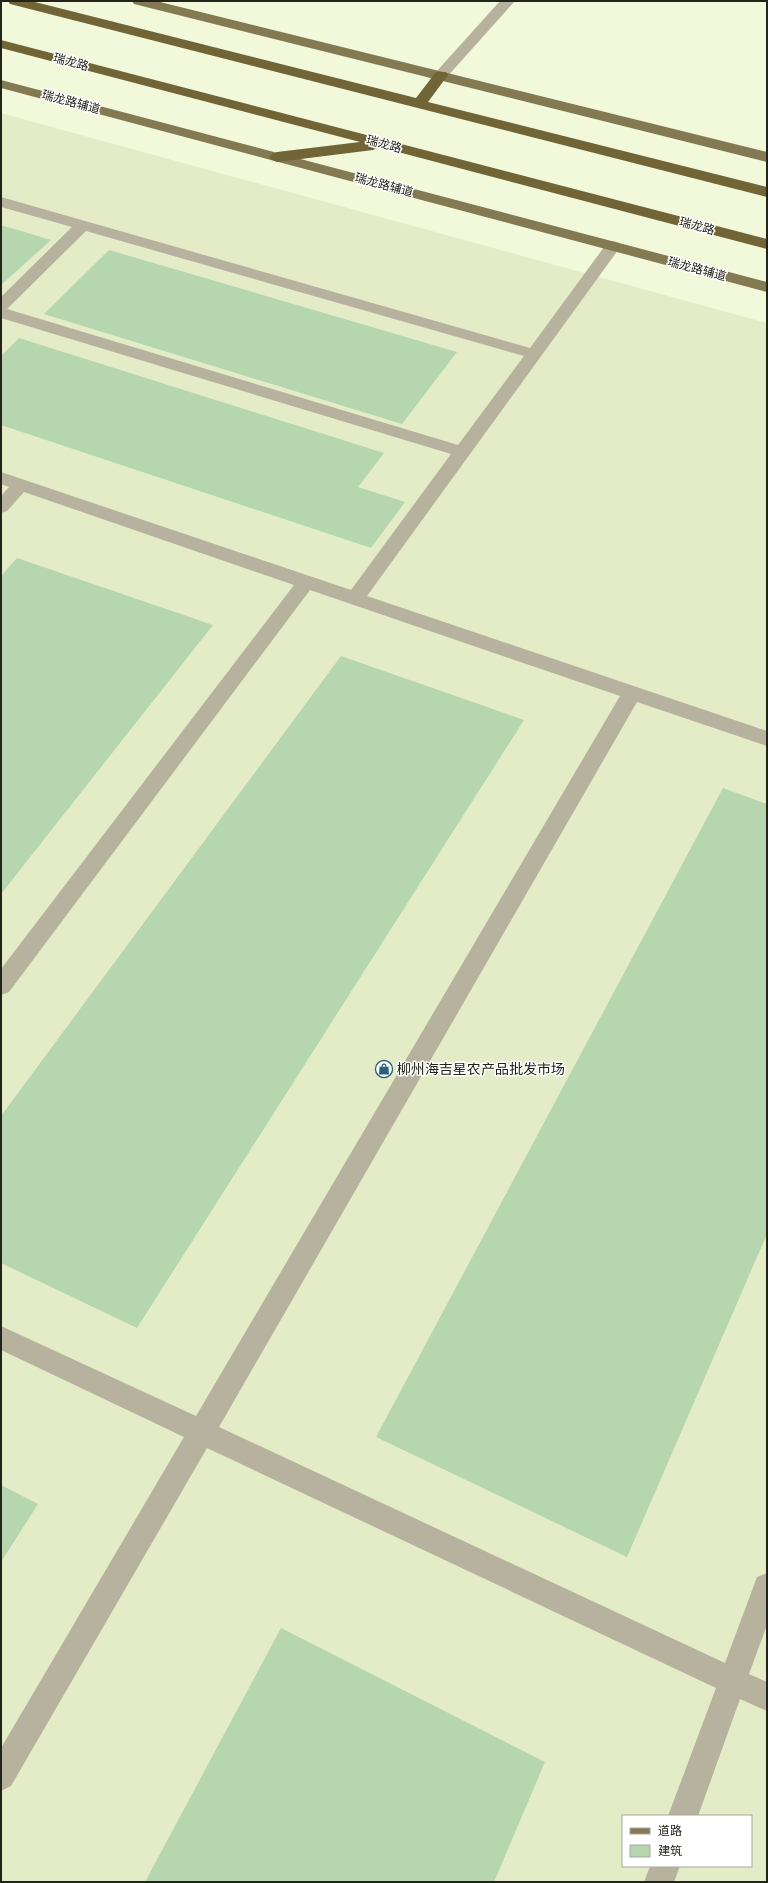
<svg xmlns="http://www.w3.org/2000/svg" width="768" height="1883" viewBox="0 0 768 1883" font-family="Montserrat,'Noto Sans SC',sans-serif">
  <rect width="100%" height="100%" fill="#f2f9db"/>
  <path fill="#e4ecc7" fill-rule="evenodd" d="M 1,113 L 767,323 L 767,1882 L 1,1882 ZM 623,1816 L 751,1816 L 751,1866 L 623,1866 Z"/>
  <path fill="#b5d6ae" d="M 1,225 L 51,240 L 1,285 Z
    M 109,250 L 457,352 L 402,424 L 44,314 Z
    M 19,338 L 384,453 L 358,487 L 405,502 L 371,548 L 1,425 L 1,356 Z
    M 17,558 L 213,625 L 1,894 L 1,576 Z
    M 341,656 L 524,720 L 137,1328 L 1,1263 L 1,1116 Z
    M 723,788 L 767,804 L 767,1234 L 627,1557 L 376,1437 Z
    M 1,1485 L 38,1504 L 1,1562 Z
    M 281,1628 L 545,1762 L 494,1882 L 145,1882 Z"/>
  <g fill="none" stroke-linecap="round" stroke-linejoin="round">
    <path fill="#b7b29d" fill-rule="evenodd" d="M 500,1 L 515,1 L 446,78 L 436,78 L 434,75 L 436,72 Z
      M 1,197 L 530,348 L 607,243 L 613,241 L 619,243 L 621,246 L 367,596 L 767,731 L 767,746 L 637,702 L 219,1427 L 725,1663 L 757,1577 L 767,1573 L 767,1625 L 749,1674 L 767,1682 L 767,1711 L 740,1699 L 698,1816 L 668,1816 L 716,1688 L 207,1448 L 11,1786 L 1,1791 L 1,1748 L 184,1437 L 1,1350 L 1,1326 L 196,1416 L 620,696 L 310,590 L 9,992 L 1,995 L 1,969 L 294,585 L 24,492 L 7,511 L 1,513 L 1,496 L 9,487 L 1,484 L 1,472 L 351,590 L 451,454 L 1,318 L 1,297 L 72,227 L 1,207 ZM 86,231 L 524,356 L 458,445 L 7,309 Z
      M 650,1866 L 680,1866 L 674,1882 L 644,1882 Z"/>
    <path fill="#837953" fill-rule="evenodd" d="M 132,1 L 156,1 L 767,152 L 767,162 L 134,4 Z
      M 1,80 L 767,282 L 767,292 L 1,88 Z"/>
    <path fill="#716538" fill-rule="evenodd" d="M 8,1 L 31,1 L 416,98 L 436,72 L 446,72 L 448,75 L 428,102 L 767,187 L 767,197 L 10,4 Z
      M 1,40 L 767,239 L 767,249 L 379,147 L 373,150 L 277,162 L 272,160 L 269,157 L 272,154 L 277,152 L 360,142 L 1,48 Z"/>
  </g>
  <defs>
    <g id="shop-ring" transform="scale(0.9)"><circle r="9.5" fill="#fff" stroke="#28607a" stroke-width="1.5"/><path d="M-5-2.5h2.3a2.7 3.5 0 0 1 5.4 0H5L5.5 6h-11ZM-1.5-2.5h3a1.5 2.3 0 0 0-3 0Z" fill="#28607a"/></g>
  </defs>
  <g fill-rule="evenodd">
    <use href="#shop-ring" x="384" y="1069"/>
  </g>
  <g text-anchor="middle" stroke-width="3" stroke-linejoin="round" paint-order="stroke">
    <g font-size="12" fill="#222419" stroke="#fff">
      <text transform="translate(71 62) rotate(15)" y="4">瑞龙路</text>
      <text transform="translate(71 102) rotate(15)" y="4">瑞龙路辅道</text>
      <text transform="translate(384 144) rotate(15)" y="4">瑞龙路</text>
      <text transform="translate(384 185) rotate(15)" y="4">瑞龙路辅道</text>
      <text transform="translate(697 226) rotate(15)" y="4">瑞龙路</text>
      <text transform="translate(697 269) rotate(15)" y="4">瑞龙路辅道</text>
    </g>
    <g font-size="14" fill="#222419" stroke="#fff" text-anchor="start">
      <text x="397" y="1074">柳州海吉星农产品批发市场</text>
    </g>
  </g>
  <rect width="768" height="1883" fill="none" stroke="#222419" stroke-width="4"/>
  <rect x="622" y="1815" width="130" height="52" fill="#ffffff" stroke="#a7a7a3"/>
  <rect x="630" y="1828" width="20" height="6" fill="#837953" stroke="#a7a7a3"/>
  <text x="658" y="1835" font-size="12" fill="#222419">道路</text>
  <rect x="630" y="1845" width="20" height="12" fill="#b5d6ae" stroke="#a7a7a3"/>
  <text x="658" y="1855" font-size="12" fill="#222419">建筑</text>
</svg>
